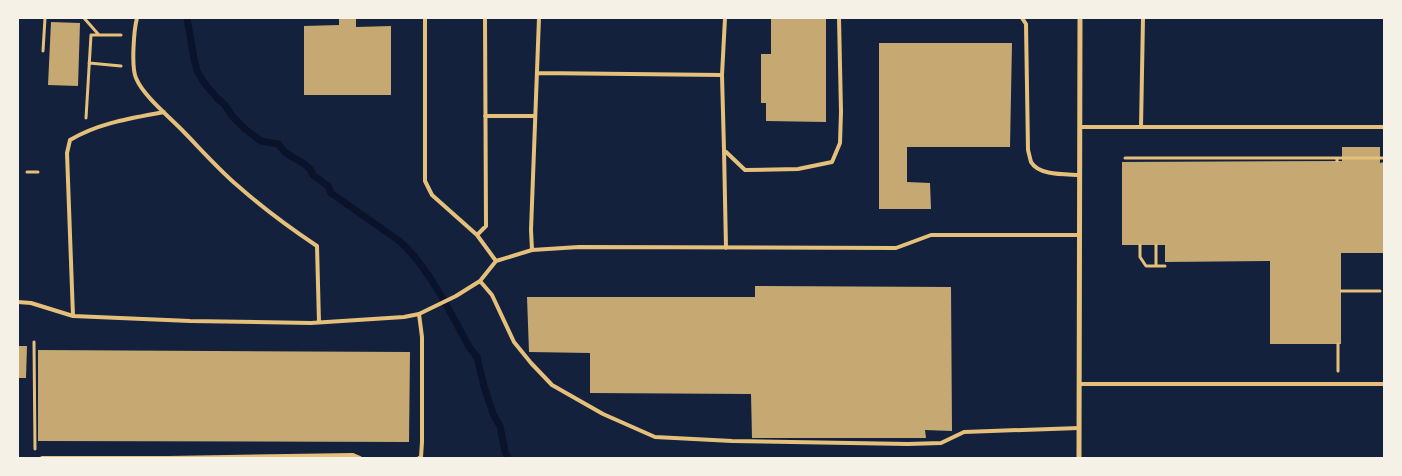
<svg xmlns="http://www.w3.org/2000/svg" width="1402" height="476" viewBox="0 0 1402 476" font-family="'Roboto Serif',serif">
  <rect width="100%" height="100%" fill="#14213d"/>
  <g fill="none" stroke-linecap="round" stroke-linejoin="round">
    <path stroke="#0b132b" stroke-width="7" d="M 187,18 L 194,59 L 197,71 L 205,84 L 217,98 L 225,105 L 232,116 L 245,129 L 261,141 L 278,144 C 280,146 282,149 284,151 C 293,160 310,163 313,175 L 328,186 L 331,193 L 398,240 C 427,264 451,313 469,347 L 477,357 L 484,386 L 493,414 L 500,426 L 505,452 L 508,458"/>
  </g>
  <path fill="#c6a872" d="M 339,18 L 356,18 L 356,27 L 391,26 L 391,95 L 304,95 L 304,26 L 339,25 Z
    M 771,18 L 826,18 L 826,122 L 766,121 L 766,103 L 761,103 L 761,54 L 771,54 Z
    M 51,22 L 80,23 L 78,86 L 48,85 Z
    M 879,43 L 1012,43 L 1010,147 L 907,147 L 907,182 L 930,183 L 931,209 L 879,209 Z
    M 1342,147 L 1380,147 L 1380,163 L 1384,162 L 1384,253 L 1341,253 L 1341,344 L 1270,344 L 1270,261 L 1165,262 L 1165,245 L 1122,245 L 1122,162 L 1342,161 Z
    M 755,286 L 951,287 L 952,431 L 925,430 L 926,438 L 752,438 L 751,394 L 590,393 L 590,353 L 529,352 L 527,297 L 755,297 Z
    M 18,346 L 27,346 L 26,378 L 18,378 Z
    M 38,350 L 410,352 L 409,442 L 38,441 Z"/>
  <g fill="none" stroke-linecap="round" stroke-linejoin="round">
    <path stroke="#e5c07b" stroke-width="3" d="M 84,18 L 99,35
      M 43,51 L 45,18
      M 89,63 L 121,66
      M 86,118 L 91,35 L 121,35
      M 1125,158 L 1337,158 L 1337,161
      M 1337,158 L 1384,158
      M 27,172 L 38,172
      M 1140,245 L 1140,257 L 1146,266 L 1165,266
      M 1156,245 L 1156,266
      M 1341,291 L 1380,291
      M 34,342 L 35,449
      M 1338,344 L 1338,371"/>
    <path stroke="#e5c07b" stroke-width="4" d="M 137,18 C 134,29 131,67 136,78 C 143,95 166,114 179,127 C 198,146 217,168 238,186 C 263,208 290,228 317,246 L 319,322
      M 425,18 L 425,181 L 432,195 L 477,235 L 486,226 L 485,18
      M 725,18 L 722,75 L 724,150 L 745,170 L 798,169 L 832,162 L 840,143 L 841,112 L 839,18
      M 1022,18 L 1026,24 L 1028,150 C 1029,154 1030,158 1031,162 C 1039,176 1066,174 1080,175
      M 537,73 L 722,75
      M 485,116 L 535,116
      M 1080,127 L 1384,127
      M 1141,127 L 1143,18
      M 724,150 L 726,248
      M 477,235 L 496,261
      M 532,250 L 531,230 L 539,18
      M 480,281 L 492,295 L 514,342 L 531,363 L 552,385 L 603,414 L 655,437 L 732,441 L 908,444 L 941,443 L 964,432 L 1079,428
      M 18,302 L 31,303 L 73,316 L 190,321 L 311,323 L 404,317 L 419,314 L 456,296 L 480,281 L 496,261 L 532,250 L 579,247 L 896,248 L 931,235 L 1080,235
      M 73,316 L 67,153 L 70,140 C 98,123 132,118 164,112
      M 1079,384 L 1384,384
      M 42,458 L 168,458
      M 168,458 L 353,455 L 360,458
      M 419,458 L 421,457 L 422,442 L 422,337 L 419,314"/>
    <path stroke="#e5c07b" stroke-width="5" d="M 1079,458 L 1080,18"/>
  </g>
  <rect width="1402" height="476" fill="none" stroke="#f6f1e7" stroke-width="38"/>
</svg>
